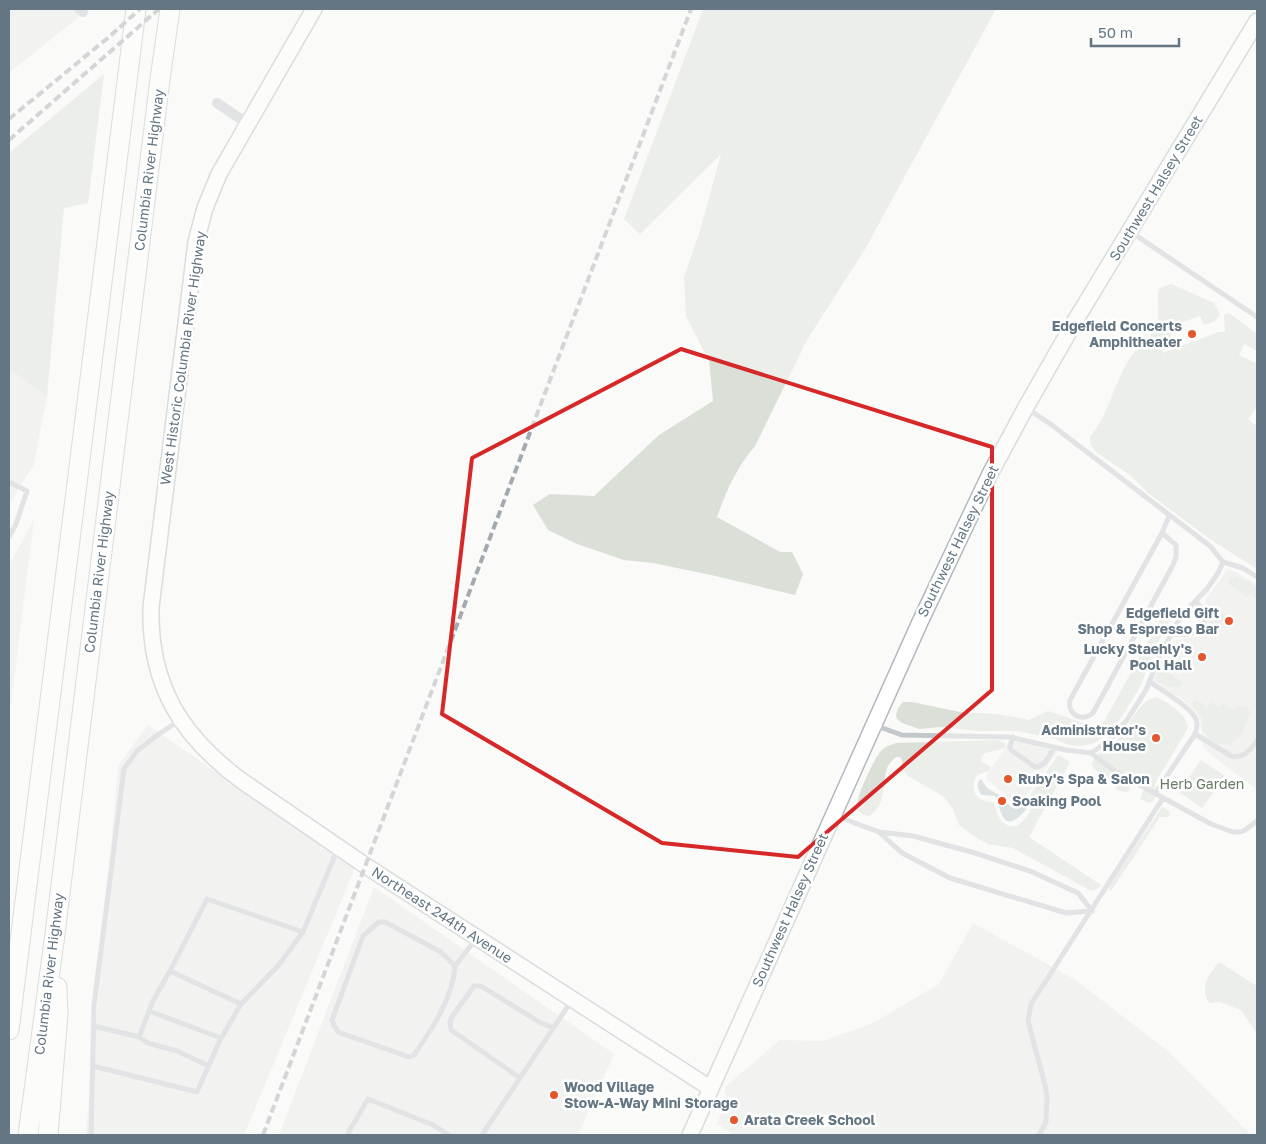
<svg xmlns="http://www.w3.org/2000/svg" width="1266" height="1144" viewBox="0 0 1266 1144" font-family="'Golos Text',sans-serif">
  <rect width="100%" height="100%" fill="#fafaf8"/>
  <path fill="#e8e9e9" d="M 9,9 L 89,9 L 9,73 Z
    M 9,369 L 47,396 L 34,464 L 9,505 Z
    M 34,520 L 9,719 L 9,565 Z
    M 1228,569 L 1236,572 L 1257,585 L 1257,790 L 1209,753 L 1203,746 L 1200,720 L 1195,711 L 1185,701 L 1153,681 L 1157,667 L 1174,641 L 1198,636 L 1205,630 L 1207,623 L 1205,600 Z
    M 148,725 L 355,868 L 244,1135 L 86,1135 L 118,766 Z
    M 1010,740 L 1058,751 L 1025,798 L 1015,802 L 987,780 L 986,775 L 992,768 Z
    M 374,887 L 614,1054 L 578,1135 L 279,1135 Z
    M 973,923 L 1074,979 L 1167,1050 L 1251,1135 L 734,1135 L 717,1124 L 725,1103 L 725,1087 L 780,1040 L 824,1041 L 875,1022 L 939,984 Z"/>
  <path fill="#dadfd7" d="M 703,9 L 996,9 L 865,249 L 807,340 L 755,446 C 737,467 726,491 717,517 L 780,552 L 792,552 L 803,574 L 795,595 L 711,575 L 653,563 L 624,560 L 577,544 L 548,530 L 533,505 L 550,494 L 594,496 L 659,435 L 713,401 L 709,361 L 686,316 L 684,277 L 700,231 L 721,154 L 640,234 L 624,219 Z
    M 104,74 L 88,203 L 64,208 L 47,396 L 9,369 L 9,153 Z
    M 1171,284 L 1214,303 L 1220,314 L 1215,321 L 1204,325 L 1200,316 L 1169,327 L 1172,337 L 1159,342 L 1163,353 L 1219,332 L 1225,332 L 1224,315 L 1229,313 L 1257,334 L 1257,351 L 1244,344 L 1239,355 L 1257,364 L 1257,407 L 1248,419 L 1255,425 L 1257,423 L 1257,569 L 1210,539 L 1148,493 L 1130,475 L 1096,452 L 1091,445 L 1090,437 C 1109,414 1114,383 1130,358 C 1138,346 1155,335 1158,320 C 1160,310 1156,301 1159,289 Z
    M 1236,576 L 1247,581 L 1257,588 L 1257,598 L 1250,593 L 1247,597 L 1228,583 L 1230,579 Z
    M 1209,604 L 1226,616 L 1215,632 L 1209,625 Z
    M 1167,607 L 1174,612 L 1155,648 L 1141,685 L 1123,715 L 1111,730 L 1098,741 L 1091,744 L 1080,746 L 1069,745 L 1055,739 L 1017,731 L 978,731 L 941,727 L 919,729 L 902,723 L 897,719 L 896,715 L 898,708 L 903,702 L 912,702 L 960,712 L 997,714 L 1029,720 L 1048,711 L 1100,729 Z
    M 1161,669 L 1180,680 L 1181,684 L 1180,687 C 1172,688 1160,684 1155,678 Z
    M 1156,697 C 1169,704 1186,712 1188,728 L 1157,780 L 1155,785 L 1154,801 L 1149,803 L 1140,799 L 1145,786 L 1136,778 L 1128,777 L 1127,781 L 1130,784 L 1129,791 L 1125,792 L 1117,790 L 1114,782 L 1103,779 L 1092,766 C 1094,752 1106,751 1115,742 C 1130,728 1136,702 1156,697 Z
    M 1197,700 L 1207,707 L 1211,702 L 1219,708 L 1223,703 L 1233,710 L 1241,706 L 1246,707 L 1250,712 C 1245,728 1237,752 1215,742 C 1210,740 1207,737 1204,732 C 1201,729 1203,726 1203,721 C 1202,714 1196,710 1192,705 L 1193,702 Z
    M 997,740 L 1005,743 L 1005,747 C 997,753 985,749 981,758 L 982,762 L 991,767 L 990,770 C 986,772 981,773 978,775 C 970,782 973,796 982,800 C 986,801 990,802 994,803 C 998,816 1001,828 1017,826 L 1026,818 L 1033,806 L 1030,797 L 1032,792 L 1056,758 L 1058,755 L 1070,762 L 1029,837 L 1101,885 C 1096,891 1093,892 1086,888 L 1013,848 L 988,844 L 975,837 L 959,825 L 953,809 L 943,796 L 908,776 L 902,769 L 902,760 L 900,757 L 896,757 C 892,761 888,764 887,769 C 881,786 887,805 869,816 C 864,815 859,814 857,808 C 855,799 875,756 882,750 C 886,746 891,745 896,743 Z
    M 1201,760 L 1225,776 L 1202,808 L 1179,792 Z
    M 1162,807 L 1169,811 L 1170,814 L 1168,817 L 1160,817 L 1111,891 L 1109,888 L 1110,885 Z
    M 1219,962 L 1257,986 L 1257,1034 L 1241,1010 L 1220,1002 L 1210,1003 C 1198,989 1209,974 1219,962 Z"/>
  <path fill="#bbc7cb" d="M 981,779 L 987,788 L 1002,797 L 1011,807 L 1017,808 L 1026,803 L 1029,805 L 1028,807 C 1023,813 1009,831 1002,815 C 999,809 999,802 995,796 L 982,795 C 978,791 975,783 981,779 Z"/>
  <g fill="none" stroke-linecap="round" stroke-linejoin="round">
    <g stroke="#b3babf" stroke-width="18">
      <path id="secondary" d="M 314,9 L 219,174 L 205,208 L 196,242 L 151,607 C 149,685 181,736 242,781 L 366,866 L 710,1088
        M 690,1135 L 920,622 L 990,474 L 1026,407 L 1075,321 L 1257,21"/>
    </g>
    <g stroke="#b4b9bd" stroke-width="21">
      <path id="highway" d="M 9,1030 L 136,9
        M 28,1135 L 55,934 L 160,79 L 170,9
        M 48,1135 L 58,1014 L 57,987"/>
    </g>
    <path stroke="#c3c8cc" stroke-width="5" d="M 1131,232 L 1257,317
      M 1028,409 L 1049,423 L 1210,546 L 1223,562 L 1243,568 L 1257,577
      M 9,482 L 27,491 L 16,524 L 9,537
      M 1162,533 L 1070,700 C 1067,714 1081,723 1093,713 L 1173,565 L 1176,557 L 1176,545 L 1162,533 L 1169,516
      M 1172,634 C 1189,636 1205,634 1205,614 L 1196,601
      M 1150,682 C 1161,690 1190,706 1196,719 C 1198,724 1197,729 1195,734 L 1155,794
      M 874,725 L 902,735 L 1009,737 L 1066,750 L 1091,753 L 1116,772 L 1211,824 L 1233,832 L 1240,832 L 1245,830 L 1257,821
      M 1195,734 L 1231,756 C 1244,759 1250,750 1257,741
      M 1013,737 L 1010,746 L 1011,750 L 1035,767 C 1046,766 1049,756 1054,747
      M 1091,753 L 1109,741 L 1127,720 L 1146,690 L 1159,657 L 1181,616 L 1207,589 L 1218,573 L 1223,562
      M 836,816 L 879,832 L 913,836 L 975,853 L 1030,871 L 1078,893 L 1092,911 L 1066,913 L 950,878 L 902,853 L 879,832
      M 455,966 C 453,998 432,1029 414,1055 L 409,1057 L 338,1032 L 334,1025 L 332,1020 L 363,936 L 379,922 L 385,922 L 441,952 L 455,966 L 475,940
      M 170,971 L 153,1001 L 139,1037 L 148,1043 L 177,1051 L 209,1066
      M 241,1004 L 278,966 L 303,932
      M 149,1011 L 221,1038
      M 94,1026 L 139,1037
      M 93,1066 L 197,1092 L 220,1040 L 241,1004 L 170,971 L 207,899 L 303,932 L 338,848
      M 520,1078 L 451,1030 L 450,1022 L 452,1017 L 474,986 L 481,986 L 539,1022 L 553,1028
      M 91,1135 L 94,1005 L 124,769 L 137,751 L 156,736 L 180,720
      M 347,1135 L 368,1099 L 433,1125 L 449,1135
      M 482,1135 L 572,1000
      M 1039,1135 L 1046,1122 L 1047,1097 L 1045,1085 L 1028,1021 L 1031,1004 L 1163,798"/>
    <path stroke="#c3c8cc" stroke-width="10" d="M 79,9 L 83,12
      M 217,103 L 248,124"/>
    <use href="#secondary" stroke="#fff" stroke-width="15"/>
    <use href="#highway" stroke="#fff" stroke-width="19"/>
    <path stroke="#a2aab0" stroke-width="4" stroke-dasharray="8 4" stroke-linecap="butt" d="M 9,119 L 109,37 L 140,9
      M 9,140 L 159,9
      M 263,1135 L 691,9"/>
  </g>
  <path d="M0 0H1266V1144H0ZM 681,349 L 992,447 L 992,690 L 798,857 L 662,843 L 442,714 L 472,458 Z" fill="#fafaf8" fill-opacity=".55" fill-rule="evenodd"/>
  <path fill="none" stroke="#d62828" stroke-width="4" stroke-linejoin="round" d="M 681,349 L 992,447 L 992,690 L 798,857 L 662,843 L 442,714 L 472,458 Z"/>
  <g fill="#e4572e" stroke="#fff" stroke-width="2">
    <circle cx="1192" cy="334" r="5"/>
    <circle cx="1229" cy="621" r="5"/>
    <circle cx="1202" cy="657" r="5"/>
    <circle cx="1156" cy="738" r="5"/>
    <circle cx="1008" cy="779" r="5"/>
    <circle cx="1002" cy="801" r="5"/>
    <circle cx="554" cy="1095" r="5"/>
    <circle cx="734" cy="1120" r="5"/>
  </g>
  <g text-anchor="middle" stroke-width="5" stroke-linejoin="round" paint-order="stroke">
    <g font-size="14" fill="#657683" stroke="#fff">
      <text transform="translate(149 170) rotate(-83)" y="5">Columbia River Highway</text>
      <text transform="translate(1156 188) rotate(-59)" y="5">Southwest Halsey Street</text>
      <text transform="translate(183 358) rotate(-82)" y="5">West Historic Columbia River Highway</text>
      <text transform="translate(958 541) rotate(-64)" y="5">Southwest Halsey Street</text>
      <text transform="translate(99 572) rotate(-83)" y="5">Columbia River Highway</text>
      <text transform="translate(790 910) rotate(-66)" y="5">Southwest Halsey Street</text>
      <text transform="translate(442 915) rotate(33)" y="5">Northeast 244th Avenue</text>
      <text transform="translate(49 974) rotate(-83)" y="5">Columbia River Highway</text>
    </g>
    <g font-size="14" font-weight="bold" fill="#657683" stroke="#fff" text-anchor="end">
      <text x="1182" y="331">Edgefield Concerts<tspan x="1182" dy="16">Amphitheater</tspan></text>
      <text x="1219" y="618">Edgefield Gift<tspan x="1219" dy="16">Shop &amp; Espresso Bar</tspan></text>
      <text x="1192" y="654">Lucky Staehly's<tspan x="1192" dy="16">Pool Hall</tspan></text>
      <text x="1146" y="735">Administrator's<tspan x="1146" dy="16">House</tspan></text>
      <text x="1018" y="784" text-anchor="start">Ruby's Spa &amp; Salon</text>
      <text x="1012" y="806" text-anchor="start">Soaking Pool</text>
      <text x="564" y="1092" text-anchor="start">Wood Village<tspan x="564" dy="16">Stow-A-Way Mini Storage</tspan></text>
      <text x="744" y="1125" text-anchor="start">Arata Creek School</text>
    </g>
    <g font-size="14" fill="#687a64" stroke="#fff">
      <text x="1202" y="789">Herb Garden</text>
    </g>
  </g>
  <rect width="1266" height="1144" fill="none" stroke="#657683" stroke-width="20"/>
  <path d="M1091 38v8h88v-8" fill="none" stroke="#657683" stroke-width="2.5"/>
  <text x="1098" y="38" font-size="15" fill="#657683" stroke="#ffffff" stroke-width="4" paint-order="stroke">50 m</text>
</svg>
